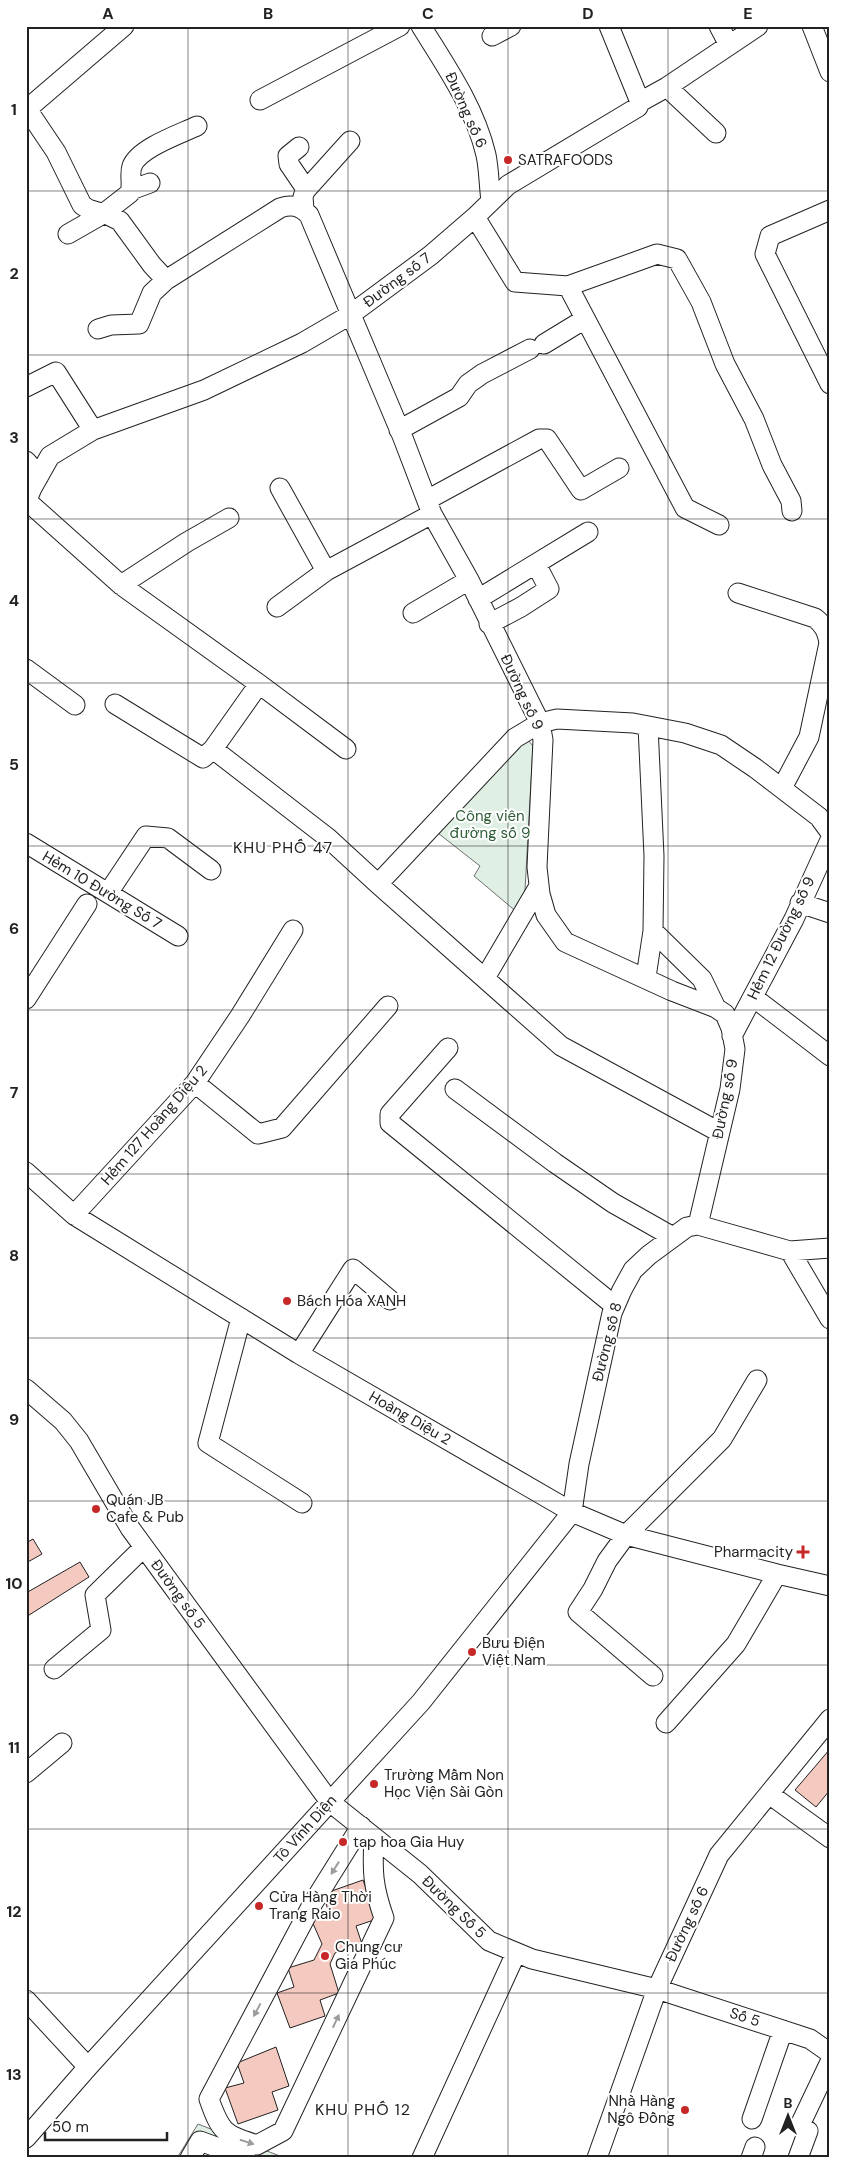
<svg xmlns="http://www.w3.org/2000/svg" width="856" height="2184" viewBox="0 0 856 2184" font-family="'DM Sans',sans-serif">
  <rect width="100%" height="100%" fill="#fff"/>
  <path fill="#e0efe3" stroke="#6f6f6f" d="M 528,740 L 533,746 L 525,890 L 518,913 L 474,876 L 480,866 L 434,830 L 516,741 Z
    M 198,2124 L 285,2158 L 177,2158 Z"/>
  <path fill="#f3c9c0" stroke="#222" d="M 33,1539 L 42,1554 L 26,1563 L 26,1543 Z
    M 80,1562 L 89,1577 L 26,1617 L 26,1593 Z
    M 830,1749 L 830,1790 L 816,1807 L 795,1790 Z
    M 363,1880 L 377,1919 L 356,1926 L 362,1944 L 335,1953 L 330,1964 L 339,1993 L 320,2000 L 325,2016 L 290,2028 L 277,1993 L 294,1987 L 288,1968 L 314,1960 L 322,1944 L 311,1919 L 329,1913 L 323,1894 Z
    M 276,2047 L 289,2086 L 272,2092 L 278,2110 L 238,2124 L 225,2088 L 244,2083 L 237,2063 Z"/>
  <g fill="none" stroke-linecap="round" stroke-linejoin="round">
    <g stroke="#222" stroke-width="21">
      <path id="minor" d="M 421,26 C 446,66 475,108 486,155 C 489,169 489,186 491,201
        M 609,26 L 640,102
        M 719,26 L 729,45
        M 812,26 L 830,72
        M 492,36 L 511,26
        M 667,87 L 716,133
        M 260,100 L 400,26
        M 27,109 L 56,152 L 82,205 L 88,209 L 108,215 L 120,221 L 152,265 L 166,280
        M 26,110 L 124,26
        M 299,147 L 288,156 L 289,164 L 306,189
        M 131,190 L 150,183
        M 304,209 L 303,197 L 305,191 L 350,141
        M 830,210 L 770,236 L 765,254 L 830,384
        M 475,217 L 515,282 L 568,286 L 685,508 L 719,525
        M 68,234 L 103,214 L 130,193 C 133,184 129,175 132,166 C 139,148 180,134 197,126
        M 568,286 L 657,254 L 677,259 L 701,302 L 725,364 L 754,419 L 772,465 L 791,501 L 792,511
        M 98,329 L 111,325 L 139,324 L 152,293 L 166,280 L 280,208 C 292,204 300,206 309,215 L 403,438 L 432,514 L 469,580 L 540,723 L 543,740 L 537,867 L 540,894 L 546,915 L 565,942 L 672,991 L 716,1008 L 725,1014 L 731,1028 L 735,1049 L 730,1089 L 698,1225
        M 544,344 L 585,319
        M 26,387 L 56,372 L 93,430
        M 399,430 L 459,397 L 468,384 L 482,374 L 530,349
        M 26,461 L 39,476
        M 280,488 L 326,571
        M 427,500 L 539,439 L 547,439 L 581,490 L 619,468
        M 27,501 L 121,585 L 259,684 L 346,749
        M 26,502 L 32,488 L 50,456 L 93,430 L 204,390 L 302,343 L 350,315 L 431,255 L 475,217 L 508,185 L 638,107 L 640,102 L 667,87 L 758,26
        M 121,585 L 187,542 L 229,518
        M 738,593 L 815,618 C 824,625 827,631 829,643 L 809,737 L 782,788
        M 478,599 L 588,532
        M 277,607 L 326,571 L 432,514
        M 413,613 L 469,580
        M 489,624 L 521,607 L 549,589 L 536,564
        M 26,669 L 75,705
        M 115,704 L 203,758 L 213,749 L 259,684
        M 213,749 L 328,838 L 378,884 L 561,1046 L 719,1132
        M 26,843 L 178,936
        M 378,884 L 515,738 L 540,723 L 557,719 L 633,723 L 685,733 L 721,745 L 755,768 L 819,817 L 830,832
        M 108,893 L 146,836 L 168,838 L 211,870
        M 800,903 L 830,913
        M 653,931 L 702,979 L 716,1008
        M 646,977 L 653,931 L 654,856 L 648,726
        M 485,978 L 539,886
        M 753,997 L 830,1056
        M 26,999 L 87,904
        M 732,1036 L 794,919 L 830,840
        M 448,1048 L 390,1114 L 390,1123 L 615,1306
        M 195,1083 L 258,1134 L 282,1128 L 388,1006
        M 455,1089 L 555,1163 L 613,1203 L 673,1237
        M 26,1172 L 74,1215 L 299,1354 L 572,1512 L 626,1535 L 777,1574 L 830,1586
        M 74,1215 L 195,1083 L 240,1016 L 293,930
        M 790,1251 L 830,1319
        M 241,1318 L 208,1443 L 302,1503
        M 299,1354 L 353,1269 L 390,1300
        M 26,1389 L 63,1421 L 79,1441 L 130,1528 L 330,1802 L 420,1874 L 489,1941 L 532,1959 L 657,1989 L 810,2039 L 830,2053
        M 54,1669 L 101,1630 L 95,1595 L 144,1547
        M 653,1676 L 578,1612 L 593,1589 L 607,1561 L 626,1535 L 722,1439 L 757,1380
        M 666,1723 L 736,1644 L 777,1574
        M 26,1773 L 62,1743
        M 769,1794 L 830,1838
        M 361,1826 L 313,1903 L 209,2099 C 221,2133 224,2134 257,2145 L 283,2131 L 384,1918 C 373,1887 372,1871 374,1838
        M 26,2000 L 88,2067
        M 752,2119 L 783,2030
        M 26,2138 L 88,2067 L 421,1702 L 572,1512 L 579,1464 L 612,1313 L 622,1290 L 633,1270 L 649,1255 L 687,1227 L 698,1225 L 790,1251 L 830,1248
        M 190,2158 L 200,2141 L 246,2158
        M 422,2158 L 516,1953
        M 597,2158 L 657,1989 L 719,1855 L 830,1719
        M 751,2158 L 755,2147
        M 798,2158 L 808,2131 L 800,2125 L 830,2062"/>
    </g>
    <use href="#minor" stroke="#fff" stroke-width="19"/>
  </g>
  <defs><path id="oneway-solid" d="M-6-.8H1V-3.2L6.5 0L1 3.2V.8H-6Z" transform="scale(1.25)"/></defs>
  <g fill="#9c9c9c">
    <use href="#oneway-solid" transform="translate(335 1868) rotate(122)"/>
    <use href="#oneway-solid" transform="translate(257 2010) rotate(118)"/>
    <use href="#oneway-solid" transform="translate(336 2021) rotate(-65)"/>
    <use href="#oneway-solid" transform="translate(247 2142) rotate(18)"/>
  </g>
  <path fill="none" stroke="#222" stroke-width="1" stroke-opacity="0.55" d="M 188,26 L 188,2158M 348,26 L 348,2158M 508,26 L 508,2158M 668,26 L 668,2158M 26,191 L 830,191M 26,355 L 830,355M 26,519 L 830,519M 26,683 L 830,683M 26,846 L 830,846M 26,1010 L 830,1010M 26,1174 L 830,1174M 26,1338 L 830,1338M 26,1501 L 830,1501M 26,1665 L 830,1665M 26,1829 L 830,1829M 26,1993 L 830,1993"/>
  <g fill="#c62828" stroke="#fff" stroke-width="2">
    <circle cx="508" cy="160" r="5"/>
    <circle cx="287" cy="1301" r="5"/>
    <circle cx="96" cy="1509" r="5"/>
    <path d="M800.5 1544.5h5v5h5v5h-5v5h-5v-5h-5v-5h5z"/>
    <circle cx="472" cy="1652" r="5"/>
    <circle cx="374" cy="1784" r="5"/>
    <circle cx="343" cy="1842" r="5"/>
    <circle cx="259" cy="1906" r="5"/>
    <circle cx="325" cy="1956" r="5"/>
    <circle cx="685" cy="2110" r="5"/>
  </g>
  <g text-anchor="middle" stroke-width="4" stroke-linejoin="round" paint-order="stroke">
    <g font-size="15" fill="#222" stroke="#fff">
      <text transform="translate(466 110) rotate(66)" y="5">Đường số 6</text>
      <text transform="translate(397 280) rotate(-37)" y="5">Đường số 7</text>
      <text transform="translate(522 692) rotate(65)" y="5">Đường số 9</text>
      <text transform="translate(102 890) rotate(31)" y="5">Hẻm 10 Đường Số 7</text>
      <text transform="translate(781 938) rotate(-64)" y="5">Hẻm 12 Đường số 9</text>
      <text transform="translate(725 1099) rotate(-79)" y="5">Đường số 9</text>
      <text transform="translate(154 1125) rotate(-49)" y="5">Hẻm 127 Hoàng Diệu 2</text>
      <text transform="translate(607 1342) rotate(-76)" y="5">Đường số 8</text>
      <text transform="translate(410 1418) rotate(30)" y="5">Hoàng Diệu 2</text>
      <text transform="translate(178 1594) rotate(54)" y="5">Đường số 5</text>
      <text transform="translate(305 1829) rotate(-48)" y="5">Tô Vĩnh Diện</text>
      <text transform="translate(454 1907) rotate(44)" y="5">Đường Số 5</text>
      <text transform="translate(687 1924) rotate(-65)" y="5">Đường số 6</text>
      <text transform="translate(745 2017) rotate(18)" y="5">Số 5</text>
    </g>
    <g font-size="15" fill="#222" stroke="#fff" text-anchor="start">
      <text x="518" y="165">SATRAFOODS</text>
      <text x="297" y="1306">Bách Hóa XANH</text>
      <text x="106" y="1505">Quán JB<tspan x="106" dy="17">Cafe &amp; Pub</tspan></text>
      <text x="793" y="1557" text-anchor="end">Pharmacity</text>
      <text x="482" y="1648">Bưu Điện<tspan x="482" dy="17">Việt Nam</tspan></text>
      <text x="384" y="1780">Trường Mầm Non<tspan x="384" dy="17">Học Viện Sài Gòn</tspan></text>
      <text x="353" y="1847">tap hoa Gia Huy</text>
      <text x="269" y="1902">Cửa Hàng Thời<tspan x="269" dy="17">Trang Raio</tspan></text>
      <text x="335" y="1952">Chung cư<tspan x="335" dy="17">Gia Phúc</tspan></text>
      <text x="675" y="2106" text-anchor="end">Nhà Hàng<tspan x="675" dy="17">Ngô Đồng</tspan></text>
    </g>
    <g font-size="15" fill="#2f5e38" stroke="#fff">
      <text x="490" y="821">Công viên<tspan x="490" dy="17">đường số 9</tspan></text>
    </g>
    <g font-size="16" letter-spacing="1" fill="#222" stroke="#fff">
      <text x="283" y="853">KHU PHỐ 47</text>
      <text x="363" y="2115">KHU PHỐ 12</text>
    </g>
  </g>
  <rect width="856" height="2184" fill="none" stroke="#ffffff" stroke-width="55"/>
  <g transform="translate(788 2116)" stroke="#ffffff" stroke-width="4" paint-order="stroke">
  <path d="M0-4L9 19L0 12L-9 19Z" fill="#222222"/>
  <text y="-8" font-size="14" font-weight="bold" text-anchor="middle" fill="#222222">B</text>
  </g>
  <path d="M45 2132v8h122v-8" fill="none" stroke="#222222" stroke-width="2.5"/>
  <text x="52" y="2132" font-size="15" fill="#222222" stroke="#ffffff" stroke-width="4" paint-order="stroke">50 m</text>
  <rect x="28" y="28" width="800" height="2128" fill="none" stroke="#222" stroke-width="2"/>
  <g font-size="16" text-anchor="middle" font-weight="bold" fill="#222">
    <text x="108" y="19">A</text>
    <text x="268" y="19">B</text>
    <text x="428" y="19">C</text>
    <text x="588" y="19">D</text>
    <text x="748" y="19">E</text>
    <text x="14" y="115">1</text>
    <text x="14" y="279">2</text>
    <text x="14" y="443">3</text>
    <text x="14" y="606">4</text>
    <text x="14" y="770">5</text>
    <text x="14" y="934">6</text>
    <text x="14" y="1098">7</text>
    <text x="14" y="1261">8</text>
    <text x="14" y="1425">9</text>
    <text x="14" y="1589">10</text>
    <text x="14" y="1753">11</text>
    <text x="14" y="1917">12</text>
    <text x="14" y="2080">13</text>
  </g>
</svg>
